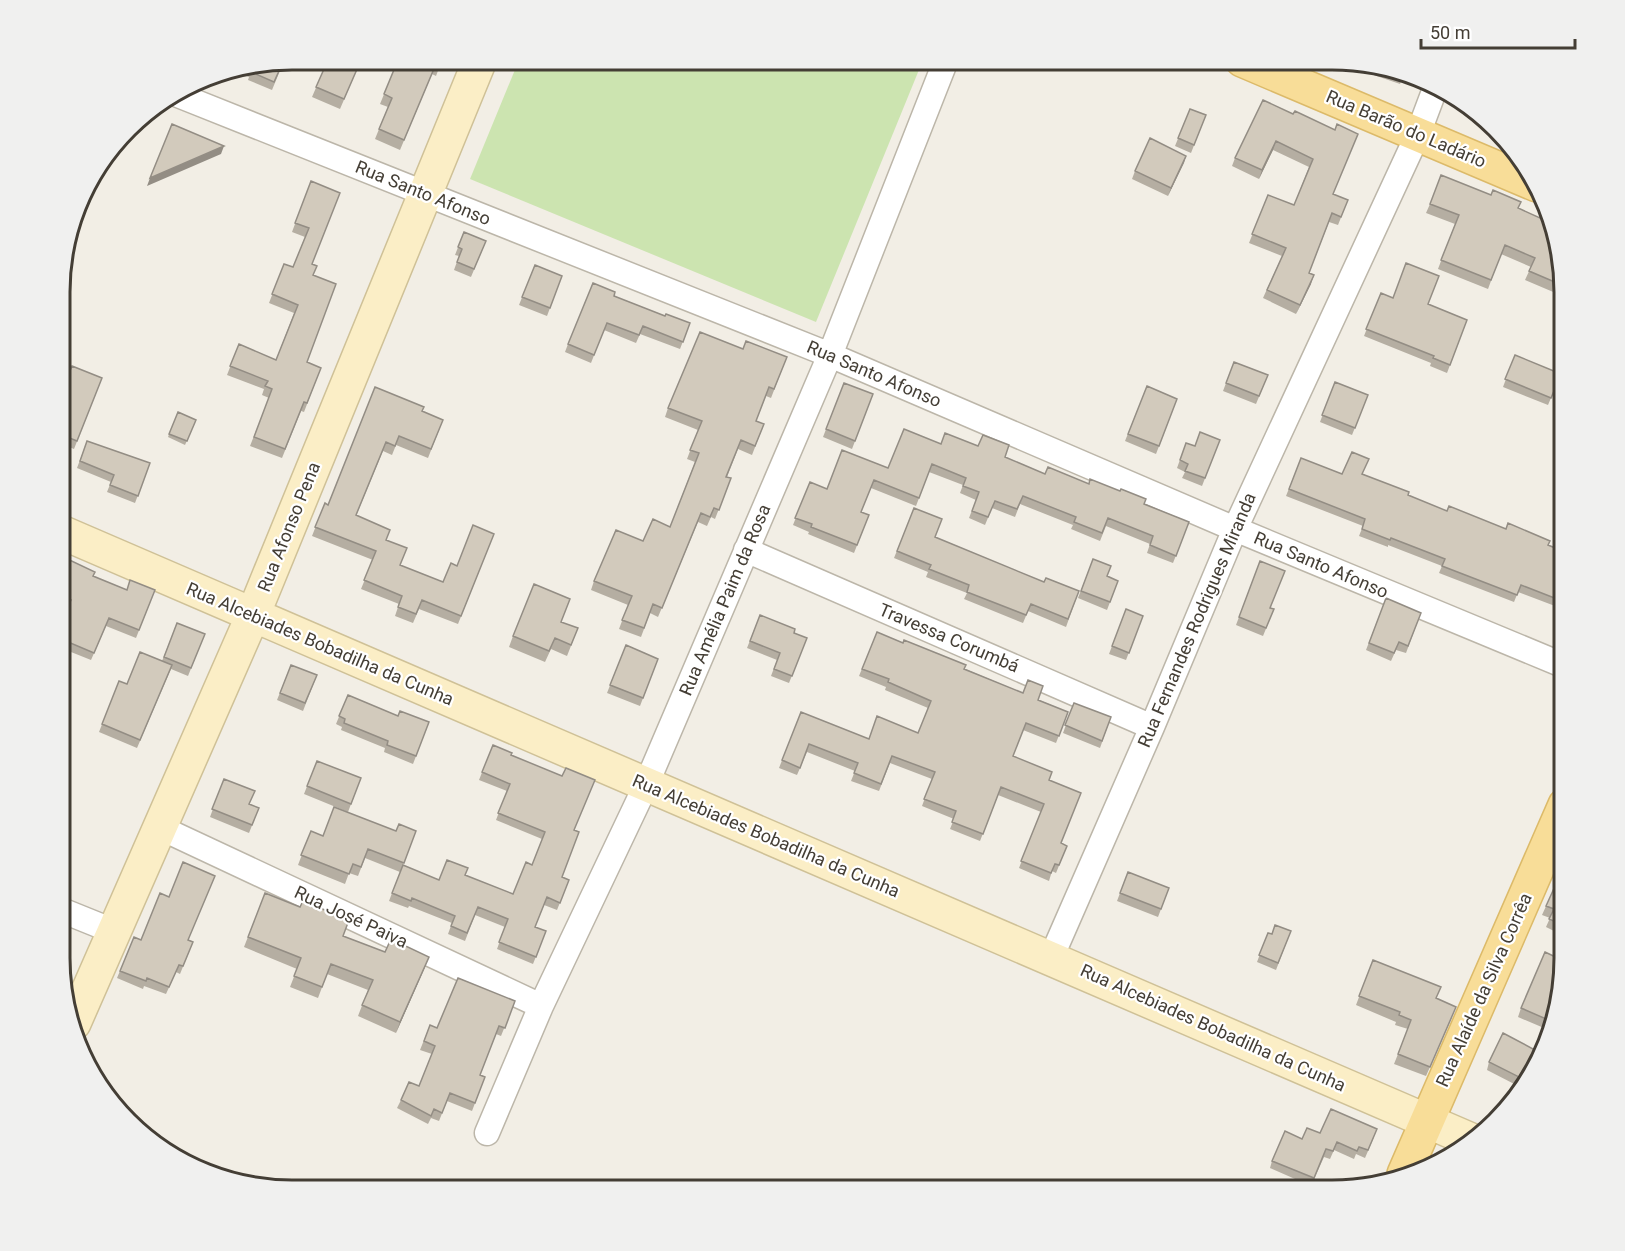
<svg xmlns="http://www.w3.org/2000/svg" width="1625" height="1251" viewBox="0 0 1625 1251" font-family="Roboto,sans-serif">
  <rect width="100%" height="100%" fill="#f2eee5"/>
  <path fill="#cce4b0" d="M 519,60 L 923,60 L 816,322 L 470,179 Z"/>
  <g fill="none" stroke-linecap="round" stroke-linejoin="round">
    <g stroke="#bcb6a9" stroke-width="27">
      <path id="street" d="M 178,95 L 830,355 L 1235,529 L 1565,666
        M 746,550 L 1152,727
        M 161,828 L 541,1006
        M 61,910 L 113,931
        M 1051,958 L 1152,727 L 1235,529 L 1418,134 L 1436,86
        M 487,1133 L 541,1006 L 646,785 L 830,355 L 946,60"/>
    </g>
    <g stroke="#cfc197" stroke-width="36">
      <path id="secondary" d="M 61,532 L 1471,1140
        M 74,1023 L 253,615 L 480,60"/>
    </g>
    <g stroke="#dcba69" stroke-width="36">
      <path id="primary" d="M 1242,60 L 1537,185
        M 1404,1174 L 1565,805"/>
    </g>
    <use href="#street" stroke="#fff" stroke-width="24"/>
    <use href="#secondary" stroke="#fbeec6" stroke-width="33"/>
    <use href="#primary" stroke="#f8dd98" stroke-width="33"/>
  </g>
  <path fill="#b5aea2" d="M 308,60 L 361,60 L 340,109 L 312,97 L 324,69 L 308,62 Z
    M 398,60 L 442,60 L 436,76 L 432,74 L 400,150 L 375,139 L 388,107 L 380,104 Z
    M 284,61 L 272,90 L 248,80 L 249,77 L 233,70 Z
    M 1362,64 L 1404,74 L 1400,84 L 1359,70 Z
    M 1461,102 L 1477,112 L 1459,106 Z
    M 1190,109 L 1206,115 L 1191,153 L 1175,146 Z
    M 1293,114 L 1333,194 L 1348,200 L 1338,225 L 1329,222 L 1309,273 L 1311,284 L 1296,314 L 1263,298 L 1282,256 L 1249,243 L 1268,195 L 1294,205 L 1309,167 L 1273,150 L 1259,179 L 1232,166 L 1235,158 Z
    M 1186,156 L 1168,196 L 1132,179 L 1135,171 Z
    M 311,181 L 312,264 L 313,276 L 307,362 L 321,368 L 304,412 L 301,411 L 282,458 L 250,446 L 269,398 L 262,395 L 264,389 L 227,375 L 239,344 L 276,360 L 294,313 L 269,303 L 284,264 L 293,267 L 305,237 L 292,232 Z
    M 1430,204 L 1518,208 L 1549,222 L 1565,292 L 1565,297 L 1525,280 L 1531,267 L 1501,254 L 1488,289 L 1438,269 L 1455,224 L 1426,213 Z
    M 464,232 L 486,241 L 471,277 L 454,270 L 459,256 L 455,255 Z
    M 535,265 L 562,276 L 547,316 L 519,305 Z
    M 1381,293 L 1393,298 L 1428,304 L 1467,320 L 1447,373 L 1430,366 L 1431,363 L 1364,336 Z
    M 614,296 L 665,316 L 690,323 L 680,349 L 640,334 L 636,343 L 604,330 L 591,363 L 565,352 L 568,344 Z
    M 1565,317 L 1565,348 L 1555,343 Z
    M 743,349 L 787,357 L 771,398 L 766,396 L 756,421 L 764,424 L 752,455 L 738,449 L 727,477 L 731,478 L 715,519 L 711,517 L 707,526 L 698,522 L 658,617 L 650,613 L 641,637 L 619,629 L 628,605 L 591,590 L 594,581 L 643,541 L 670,527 L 695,462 L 687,459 L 698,430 L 665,417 L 668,408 Z
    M 1515,355 L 1561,374 L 1548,405 L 1503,387 Z
    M 1234,362 L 1268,375 L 1256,404 L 1223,391 Z
    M 102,378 L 74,449 L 62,444 L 62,389 Z
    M 1335,382 L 1368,395 L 1352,435 L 1320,422 Z
    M 844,383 L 873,394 L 852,449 L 823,437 Z
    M 1147,386 L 1177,399 L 1156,454 L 1125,441 Z
    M 375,387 L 422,411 L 443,420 L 428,458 L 396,445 L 392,455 L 383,451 L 356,516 L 386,540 L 400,566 L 443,582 L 457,566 L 494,534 L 458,624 L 419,609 L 413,623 L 395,616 L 399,604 L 361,589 L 373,560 L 312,536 L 325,503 L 328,505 Z
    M 178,412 L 196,420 L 185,445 L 168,437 Z
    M 1220,440 L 1202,486 L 1182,478 L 1185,472 L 1177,468 L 1186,443 L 1195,446 Z
    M 87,441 L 150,463 L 135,503 L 107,492 L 111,482 L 77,468 Z
    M 941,444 L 1005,457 L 1045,474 L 1089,484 L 1144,504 L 1189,522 L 1173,563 L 1147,553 L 1150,544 L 1106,526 L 1100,541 L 1071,529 L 1073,525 L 1020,504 L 1015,517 L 992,508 L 985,525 L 969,518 L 976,500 L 960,493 L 963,485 L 929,472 L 916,506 L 871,488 L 861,512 L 869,515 L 854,553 L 808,534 L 809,532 L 793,525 L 810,482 L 827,489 L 888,468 Z
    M 1301,458 L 1342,474 L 1363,474 L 1408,495 L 1447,511 L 1506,529 L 1548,545 L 1565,552 L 1565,583 L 1564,583 L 1555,606 L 1518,592 L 1514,602 L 1439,573 L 1442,566 L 1388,545 L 1388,547 L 1359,536 L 1363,526 L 1286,496 Z
    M 914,508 L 935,537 L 1044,582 L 1079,591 L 1066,627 L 1028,611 L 1023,623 L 964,599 L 967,593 L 926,577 L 928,572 L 894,558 Z
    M 61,556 L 93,576 L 127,590 L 155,590 L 136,638 L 106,626 L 91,660 L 61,648 L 61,624 L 68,607 L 61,605 L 61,594 L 64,588 L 61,588 Z
    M 1093,559 L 1107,577 L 1118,581 L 1107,610 L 1078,598 Z
    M 1260,561 L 1270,608 L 1274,609 L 1263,636 L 1236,625 Z
    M 1386,598 L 1421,613 L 1406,653 L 1396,650 L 1391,661 L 1366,650 Z
    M 1126,609 L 1143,616 L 1126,660 L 1109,654 Z
    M 760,615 L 794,633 L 807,638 L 789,683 L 771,676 L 777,660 L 747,648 Z
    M 561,622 L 578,628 L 567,656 L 551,649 L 545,662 L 509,647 L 513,636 Z
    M 177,623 L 205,634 L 188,676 L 171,669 L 137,748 L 99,732 L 119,681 L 127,684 L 162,661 Z
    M 877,632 L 1068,712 L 1056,743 L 1023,730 L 1013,756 L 1049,780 L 1061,844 L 1067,846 L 1056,873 L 1052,871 L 1049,881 L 1019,868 L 1041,812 L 998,795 L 980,841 L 950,829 L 954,819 L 922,806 L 932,779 L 890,763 L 879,791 L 851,781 L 855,771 L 807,752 L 797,775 L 779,768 L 801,712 L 869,739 L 918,733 L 928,708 L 885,690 L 886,687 L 859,676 Z
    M 626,645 L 658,659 L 640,706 L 607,693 Z
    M 291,665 L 317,675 L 303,711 L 277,700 Z
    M 348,695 L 398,716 L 429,722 L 413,764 L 384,752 L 385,748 L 341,730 L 342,727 L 336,724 Z
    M 1074,703 L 1111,717 L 1100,748 L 1063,733 Z
    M 493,745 L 511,755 L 575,830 L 562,877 L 569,880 L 557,910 L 544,905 L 535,927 L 546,931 L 533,964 L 497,949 L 505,927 L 475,915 L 465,941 L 448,934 L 452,923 L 409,906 L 408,908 L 389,901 L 400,872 L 365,858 L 358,876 L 349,873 L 345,884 L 298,865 L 311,831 L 323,836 L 396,831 L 416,831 L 403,865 L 439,880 L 465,875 L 513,894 L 532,865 L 542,839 L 496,820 L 507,791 L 479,780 Z
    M 317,761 L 361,778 L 348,812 L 304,794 Z
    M 224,779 L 250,804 L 259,808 L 249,833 L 210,817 Z
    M 1565,864 L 1564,936 L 1546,927 L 1550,918 L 1542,915 Z
    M 1128,872 L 1169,888 L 1158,917 L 1117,901 Z
    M 265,893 L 343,936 L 425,967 L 396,1033 L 358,1016 L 368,990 L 327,974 L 318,998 L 290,987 L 297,969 L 244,947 Z
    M 1291,931 L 1276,970 L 1257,962 L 1268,933 L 1272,934 Z
    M 134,937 L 141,940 L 188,940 L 193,942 L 180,974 L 176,972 L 166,994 L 144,986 L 143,989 L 117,978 Z
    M 1373,960 L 1437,998 L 1452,1017 L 1426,1076 L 1394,1064 L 1408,1029 L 1395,1025 L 1396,1022 L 1356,1005 Z
    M 1564,974 L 1551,1031 L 1518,1017 L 1521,1008 Z
    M 515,1001 L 501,1036 L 496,1034 L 480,1075 L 485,1077 L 472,1111 L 447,1101 L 439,1121 L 431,1118 L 428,1124 L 397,1108 L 401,1100 L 419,1086 L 432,1054 L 420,1050 L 430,1025 L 437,1028 Z
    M 1533,1057 L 1540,1060 L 1522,1088 L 1487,1070 L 1489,1062 Z
    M 1320,1133 L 1374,1137 L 1365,1158 L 1356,1154 L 1354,1159 L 1334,1150 L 1330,1159 L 1324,1157 L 1311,1186 L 1270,1168 L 1272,1161 L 1302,1139 Z"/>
  <path fill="#938d84" d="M 1276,141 L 1273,150 L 1259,179 L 1262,170 Z
    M 224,146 L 221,154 L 147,186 L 150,178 Z
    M 1186,156 L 1184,163 L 1168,196 L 1171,188 Z
    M 1314,275 L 1311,284 L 1296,314 L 1300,305 Z
    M 429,957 L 425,967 L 396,1033 L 400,1022 Z"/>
  <path fill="#d2cabc" stroke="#938d84" stroke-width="1.5" d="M 328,60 L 361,60 L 344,99 L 316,87 Z
    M 398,60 L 442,60 L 439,66 L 436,64 L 404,140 L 379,129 L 392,98 L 384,94 Z
    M 283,62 L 274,82 L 251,72 L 252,69 L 248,67 Z
    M 1370,66 L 1404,74 L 1403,77 Z
    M 1263,100 L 1293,114 L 1295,111 L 1335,130 L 1337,124 L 1358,134 L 1333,194 L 1348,200 L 1341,217 L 1332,213 L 1309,273 L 1314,275 L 1300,305 L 1267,290 L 1286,248 L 1252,234 L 1268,195 L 1294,205 L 1313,159 L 1276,141 L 1262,170 L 1235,158 Z
    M 1190,109 L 1206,115 L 1194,145 L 1178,138 Z
    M 172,124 L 224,146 L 150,178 Z
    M 1150,138 L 1186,156 L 1171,188 L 1135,171 Z
    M 1441,175 L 1491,195 L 1493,190 L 1521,202 L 1518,208 L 1549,222 L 1564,286 L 1529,271 L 1535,258 L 1505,245 L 1491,280 L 1441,260 L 1459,215 L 1430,204 Z
    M 311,181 L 340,193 L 312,264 L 317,266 L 313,275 L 336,284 L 307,362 L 321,368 L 307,403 L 304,402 L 285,449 L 254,437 L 272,389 L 265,386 L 268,381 L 230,366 L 239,344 L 276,360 L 298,305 L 272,294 L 284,264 L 293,267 L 309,228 L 295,223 Z
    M 464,232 L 486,241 L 474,269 L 457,262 L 462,249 L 458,247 Z
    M 1406,263 L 1439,276 L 1428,304 L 1467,320 L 1450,365 L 1433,358 L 1434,356 L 1366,329 L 1381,293 L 1393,298 Z
    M 535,265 L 562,276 L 550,308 L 522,297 Z
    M 593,283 L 615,292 L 614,296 L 665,316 L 666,314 L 690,323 L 683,342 L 643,326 L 639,335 L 607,323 L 594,355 L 568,344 Z
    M 1565,317 L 1565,337 L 1558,334 Z
    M 700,332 L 743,349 L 746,341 L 787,357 L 774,389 L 769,387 L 756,421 L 764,424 L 755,446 L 741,440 L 726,477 L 731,478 L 719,510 L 714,508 L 710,517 L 701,513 L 662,608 L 653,604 L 644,628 L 622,620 L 632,596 L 594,581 L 616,530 L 643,541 L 653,519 L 670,527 L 699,453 L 690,450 L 702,421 L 668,408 Z
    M 1515,355 L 1561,374 L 1551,398 L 1505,379 Z
    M 1234,362 L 1268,375 L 1259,396 L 1226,383 Z
    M 72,366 L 102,378 L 77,441 L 62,435 L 62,389 Z
    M 1335,382 L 1368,395 L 1355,428 L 1322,415 Z
    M 844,383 L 873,394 L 855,441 L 826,429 Z
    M 1147,386 L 1177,399 L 1159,446 L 1128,434 Z
    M 375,387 L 424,407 L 422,411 L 443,420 L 431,449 L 399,436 L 395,446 L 386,442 L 356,515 L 390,530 L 386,540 L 407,548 L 400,565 L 443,582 L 451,563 L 457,566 L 473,525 L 494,534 L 461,616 L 422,600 L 416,614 L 398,607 L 402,596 L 364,580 L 376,551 L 315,527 L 325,503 L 328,505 Z
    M 178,412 L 196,420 L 187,441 L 169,434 Z
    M 904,429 L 941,444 L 945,433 L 978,446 L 983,435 L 1009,445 L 1005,457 L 1045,474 L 1048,467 L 1089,484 L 1090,479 L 1120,491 L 1121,489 L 1146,499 L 1144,504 L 1189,522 L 1176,556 L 1150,545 L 1153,536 L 1108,518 L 1102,533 L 1074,522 L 1076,517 L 1023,496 L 1017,509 L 995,501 L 988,517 L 972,511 L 979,492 L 963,486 L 966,478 L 932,464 L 919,498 L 874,480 L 861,512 L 869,515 L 857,545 L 811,527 L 812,524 L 795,518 L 810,482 L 827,489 L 842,450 L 888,468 Z
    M 1200,432 L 1220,440 L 1205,478 L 1185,471 L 1188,464 L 1180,460 L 1186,443 L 1195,446 Z
    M 87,441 L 150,463 L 138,496 L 110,485 L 114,475 L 80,461 Z
    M 1352,452 L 1369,459 L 1362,474 L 1409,492 L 1408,495 L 1447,511 L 1449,506 L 1506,529 L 1508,523 L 1550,541 L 1548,545 L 1565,552 L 1565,579 L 1557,599 L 1521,585 L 1517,595 L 1442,566 L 1445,559 L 1391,538 L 1390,540 L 1362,529 L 1365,519 L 1289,489 L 1301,458 L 1342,474 Z
    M 914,508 L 942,519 L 935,537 L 1044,582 L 1046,578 L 1079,591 L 1068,619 L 1031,604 L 1026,615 L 967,592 L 969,585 L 929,569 L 931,565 L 897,551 Z
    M 61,556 L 95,572 L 93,576 L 127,590 L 130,580 L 155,590 L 139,630 L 109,618 L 94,653 L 61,639 L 61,624 L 71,600 L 61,596 L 66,581 L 61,579 Z
    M 1093,559 L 1111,566 L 1107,576 L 1118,581 L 1110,602 L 1081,591 Z
    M 1260,561 L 1285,571 L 1270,608 L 1274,609 L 1266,628 L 1239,617 Z
    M 534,584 L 570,599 L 561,622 L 578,628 L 571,645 L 555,638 L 549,651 L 513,636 Z
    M 1386,598 L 1421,613 L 1408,646 L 1399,642 L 1394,653 L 1369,643 Z
    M 1126,609 L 1143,616 L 1129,653 L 1112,646 Z
    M 760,615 L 795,629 L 794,633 L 807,638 L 792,676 L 774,669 L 780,653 L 750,641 Z
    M 177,623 L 205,634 L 191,668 L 164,657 Z
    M 877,632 L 903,643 L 904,640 L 966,665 L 964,669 L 1023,693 L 1028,680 L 1043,686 L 1038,700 L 1068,712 L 1059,736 L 1026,723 L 1013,756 L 1052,772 L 1049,780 L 1081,793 L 1061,843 L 1067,846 L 1059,865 L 1055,864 L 1051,873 L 1021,861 L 1044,804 L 1001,787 L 983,834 L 952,822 L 956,811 L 924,799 L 935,772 L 892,756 L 881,784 L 854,773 L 858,763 L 809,744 L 800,768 L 782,760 L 801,712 L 869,739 L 877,716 L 918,733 L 931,701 L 888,682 L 889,679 L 862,669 Z
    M 626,645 L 658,659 L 643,698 L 610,685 Z
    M 140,652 L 172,665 L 140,740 L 102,724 L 119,681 L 127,684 Z
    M 291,665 L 317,675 L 305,703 L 280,693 Z
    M 348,695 L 398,716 L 400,711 L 429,722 L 416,756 L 387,745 L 388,741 L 344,723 L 345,719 L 339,716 Z
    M 1074,703 L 1111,717 L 1102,741 L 1065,725 Z
    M 493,745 L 512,753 L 511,755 L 562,776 L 566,768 L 595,780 L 574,830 L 579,832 L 562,877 L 569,880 L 560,903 L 547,897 L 535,927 L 546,931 L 536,957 L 499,942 L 508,919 L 478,907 L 467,933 L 451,926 L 455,916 L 412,898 L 411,901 L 392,893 L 403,865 L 439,880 L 447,860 L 468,868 L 465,875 L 513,894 L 526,862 L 532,865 L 545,832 L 498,813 L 510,784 L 482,772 Z
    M 317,761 L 361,778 L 351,804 L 307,786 Z
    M 224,779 L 255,791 L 249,804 L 259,808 L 252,825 L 212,809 Z
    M 334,807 L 396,831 L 399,824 L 416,831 L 404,863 L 368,849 L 361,867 L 353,864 L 349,874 L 301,855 L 311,831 L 323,836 Z
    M 183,862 L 215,876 L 188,940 L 193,942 L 183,966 L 179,965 L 169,987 L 147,978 L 146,981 L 120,971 L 134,937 L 141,940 L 160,893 L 169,897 Z
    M 1565,864 L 1565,926 L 1549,919 L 1554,909 L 1546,906 Z
    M 1128,872 L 1169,888 L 1161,909 L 1120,893 Z
    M 265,893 L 300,907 L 303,901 L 349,920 L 343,936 L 385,952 L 391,939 L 429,957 L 400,1022 L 362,1005 L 373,980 L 331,964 L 322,987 L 294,976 L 301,958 L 248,937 Z
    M 1275,925 L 1291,931 L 1278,963 L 1259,955 L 1268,933 L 1272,934 Z
    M 1545,952 L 1564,961 L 1564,974 L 1553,1022 L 1521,1008 Z
    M 1373,960 L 1441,987 L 1436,998 L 1456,1007 L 1430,1067 L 1398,1054 L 1411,1020 L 1399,1015 L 1400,1012 L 1359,996 Z
    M 458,978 L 515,1001 L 505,1028 L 499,1026 L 480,1075 L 485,1077 L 475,1103 L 450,1093 L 442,1113 L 434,1109 L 431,1116 L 401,1100 L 409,1082 L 419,1086 L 435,1046 L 424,1041 L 430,1025 L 437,1028 Z
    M 1503,1033 L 1535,1050 L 1532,1057 L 1540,1060 L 1527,1081 L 1489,1062 Z
    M 1331,1109 L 1377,1129 L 1368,1150 L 1359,1147 L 1357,1151 L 1337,1142 L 1333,1151 L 1326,1149 L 1314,1178 L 1272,1161 L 1285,1131 L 1302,1139 L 1307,1128 L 1320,1133 Z"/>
  <g text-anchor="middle" stroke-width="4.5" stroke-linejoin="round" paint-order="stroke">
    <g font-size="18" fill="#443e35" stroke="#fff">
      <text transform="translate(1406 129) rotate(23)" y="6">Rua Barão do Ladário</text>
      <text transform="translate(423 193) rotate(22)" y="6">Rua Santo Afonso</text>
      <text transform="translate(874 374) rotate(23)" y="6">Rua Santo Afonso</text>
      <text transform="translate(289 527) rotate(-68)" y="6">Rua Afonso Pena</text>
      <text transform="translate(1321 565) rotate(23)" y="6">Rua Santo Afonso</text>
      <text transform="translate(725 600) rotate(-67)" y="6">Rua Amélia Paim da Rosa</text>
      <text transform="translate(1197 620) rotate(-67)" y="6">Rua Fernandes Rodrigues Miranda</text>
      <text transform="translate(949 638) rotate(23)" y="6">Travessa Corumbá</text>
      <text transform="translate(320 644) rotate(23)" y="6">Rua Alcebiades Bobadilha da Cunha</text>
      <text transform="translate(766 836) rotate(23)" y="6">Rua Alcebiades Bobadilha da Cunha</text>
      <text transform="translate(351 917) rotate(25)" y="6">Rua José Paiva</text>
      <text transform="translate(1484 990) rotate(-66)" y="6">Rua Alaíde da Silva Corrêa</text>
      <text transform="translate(1213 1028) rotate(24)" y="6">Rua Alcebiades Bobadilha da Cunha</text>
    </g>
  </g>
  <path d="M0 0H1625V1251H0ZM292 70H1332A222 222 0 0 1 1554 292V958A222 222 0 0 1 1332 1180H292A222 222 0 0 1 70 958V292A222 222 0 0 1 292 70Z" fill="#f0f0ef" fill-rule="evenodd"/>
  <path fill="none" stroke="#443e35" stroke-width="3" d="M292 70H1332A222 222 0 0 1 1554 292V958A222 222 0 0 1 1332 1180H292A222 222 0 0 1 70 958V292A222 222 0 0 1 292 70Z"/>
  <path d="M1421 39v9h154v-9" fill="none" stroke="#443e35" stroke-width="3"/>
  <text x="1430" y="39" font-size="18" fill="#443e35" stroke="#ffffff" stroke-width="4.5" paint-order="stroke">50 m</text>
</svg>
